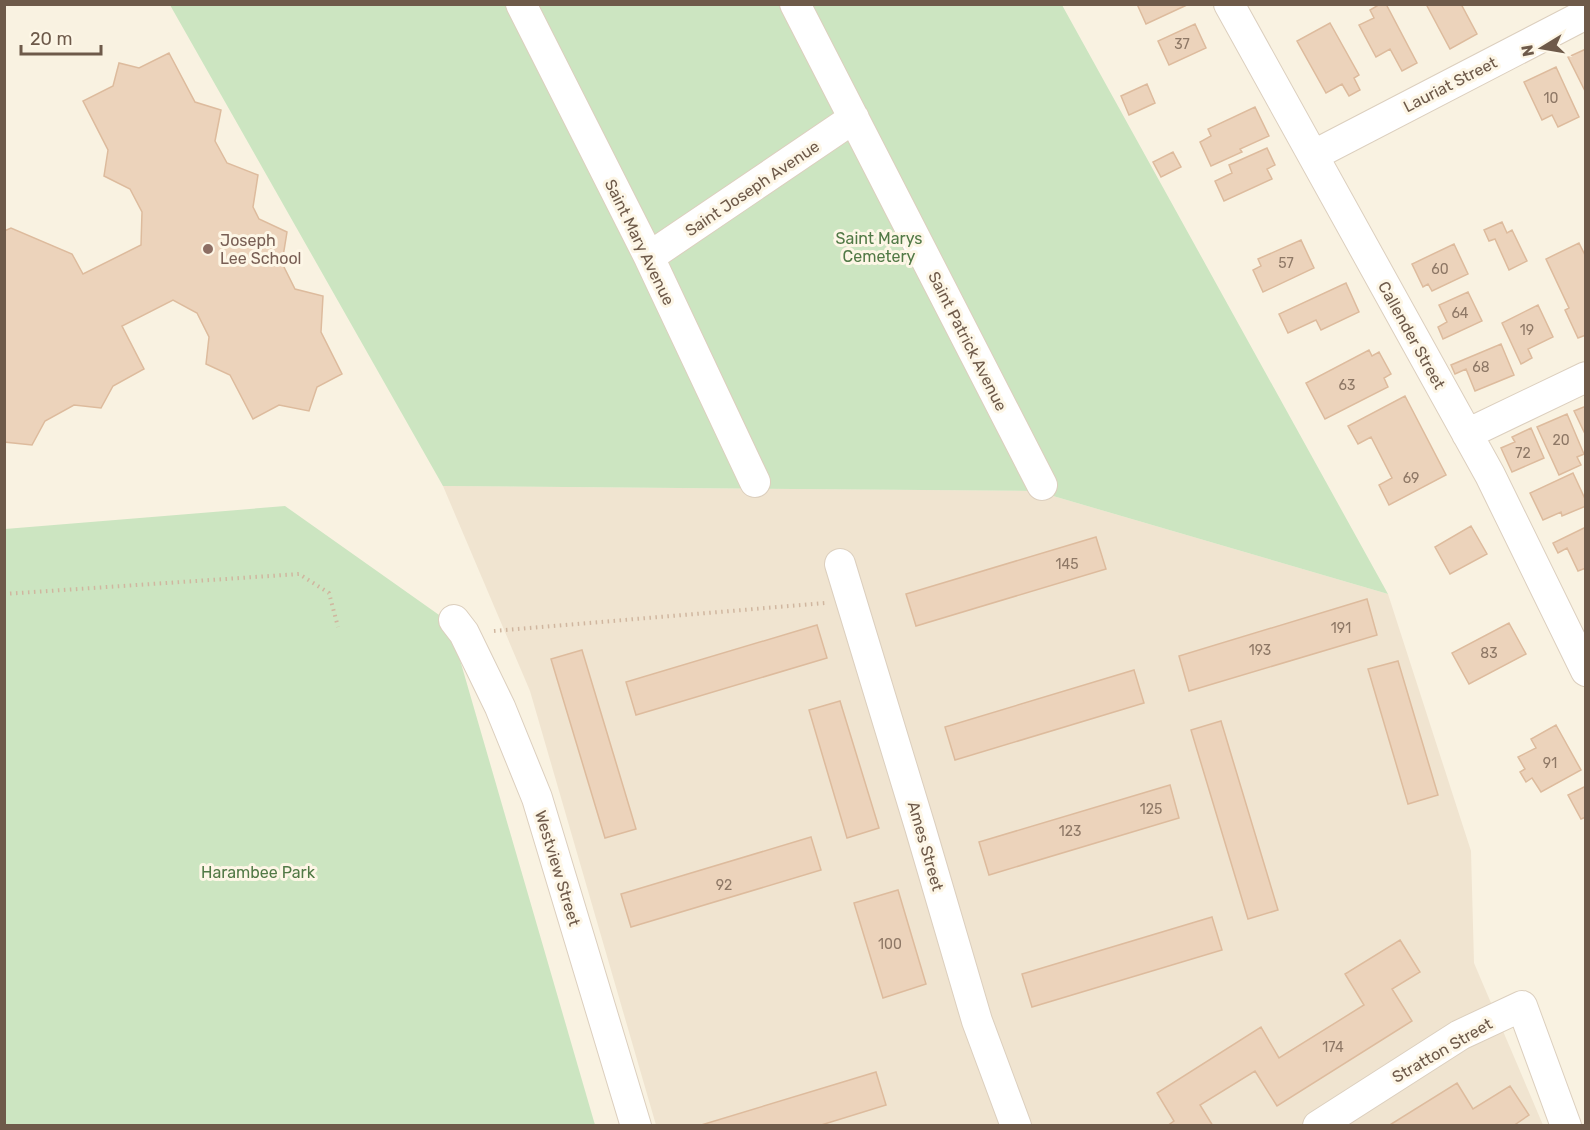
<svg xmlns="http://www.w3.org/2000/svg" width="1590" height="1130" viewBox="0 0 1590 1130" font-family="Rubik,sans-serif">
  <rect width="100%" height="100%" fill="#f9f2e1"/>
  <path fill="#f0e4d0" d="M 443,486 L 1036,491 L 1388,594 L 1471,851 L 1474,963 L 1543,1125 L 656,1125 L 530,691 Z"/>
  <path fill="#cce5c1" d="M 170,5 L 1062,5 L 1388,594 L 1036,491 L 443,486 Z
    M 285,506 L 449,622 L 595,1125 L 5,1126 L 5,529 Z"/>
  <path fill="#ecd3bb" stroke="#ddbb9d" stroke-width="1.5" d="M 1137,4 L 1189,4 L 1146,24 Z
    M 1380,4 L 1386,4 L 1417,63 L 1402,71 L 1390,49 L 1376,57 L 1359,25 L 1374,18 L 1370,10 Z
    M 1426,4 L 1461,4 L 1477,34 L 1450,49 Z
    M 1330,23 L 1359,75 L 1354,78 L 1360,90 L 1349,96 L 1342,84 L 1326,93 L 1297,41 Z
    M 1195,24 L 1206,48 L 1169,65 L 1158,41 Z
    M 1586,49 L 1586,93 L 1568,57 Z
    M 169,53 L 195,102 L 221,110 L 215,141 L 227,163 L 258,175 L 253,207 L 259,219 L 287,232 L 282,263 L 295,289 L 323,296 L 321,332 L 342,374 L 317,387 L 309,411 L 279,405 L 253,419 L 230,375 L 206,364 L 209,337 L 197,313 L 173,300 L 122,326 L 144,369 L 113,386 L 101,408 L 74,405 L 45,421 L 32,445 L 4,442 L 4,231 L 11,228 L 72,254 L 83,274 L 141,245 L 142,212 L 130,189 L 104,176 L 108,150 L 83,101 L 113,86 L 119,63 L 139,68 Z
    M 1556,67 L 1579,117 L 1558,127 L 1552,115 L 1542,120 L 1524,82 Z
    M 1147,84 L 1155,103 L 1129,115 L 1121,96 Z
    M 1255,107 L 1269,136 L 1240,149 L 1242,152 L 1211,166 L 1200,142 L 1211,136 L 1208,129 Z
    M 1267,148 L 1275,165 L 1267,169 L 1272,179 L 1224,201 L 1215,181 L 1232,173 L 1229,165 Z
    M 1173,152 L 1181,167 L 1161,177 L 1153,162 Z
    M 1502,222 L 1507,233 L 1512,230 L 1527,261 L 1509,270 L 1495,239 L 1489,241 L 1484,230 Z
    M 1301,240 L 1314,268 L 1263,292 L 1253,270 L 1261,266 L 1258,259 Z
    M 1579,243 L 1586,257 L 1586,335 L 1578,338 L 1565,310 L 1569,308 L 1546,259 Z
    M 1454,244 L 1468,274 L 1432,291 L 1428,284 L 1423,287 L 1412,264 Z
    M 1346,283 L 1359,312 L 1321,330 L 1316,320 L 1288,333 L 1279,314 Z
    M 1468,292 L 1482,321 L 1443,339 L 1438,327 L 1447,322 L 1439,305 Z
    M 1538,305 L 1553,337 L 1528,349 L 1532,358 L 1521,364 L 1502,323 Z
    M 1501,344 L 1514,375 L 1475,391 L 1466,369 L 1455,374 L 1451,365 Z
    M 1369,350 L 1372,356 L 1379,352 L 1391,374 L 1384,378 L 1388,387 L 1325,419 L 1306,383 Z
    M 1405,396 L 1446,475 L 1389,505 L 1379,485 L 1392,478 L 1371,437 L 1358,444 L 1348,426 Z
    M 1586,406 L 1586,436 L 1574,411 Z
    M 1567,414 L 1584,454 L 1577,457 L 1581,465 L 1559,475 L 1537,427 Z
    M 1531,428 L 1544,458 L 1512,472 L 1501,448 L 1515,442 L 1512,437 Z
    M 1573,473 L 1586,501 L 1586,506 L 1562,516 L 1561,512 L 1543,520 L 1530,493 Z
    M 1471,526 L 1487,554 L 1450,574 L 1435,547 Z
    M 1586,527 L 1586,568 L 1578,571 L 1567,548 L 1558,553 L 1553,543 Z
    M 1096,537 L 1106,569 L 916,626 L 906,594 Z
    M 1367,599 L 1377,635 L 1189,691 L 1179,656 Z
    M 1509,623 L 1526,654 L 1469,684 L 1452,653 Z
    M 817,625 L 827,658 L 636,715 L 626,682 Z
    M 582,650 L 636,829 L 605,838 L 551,659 Z
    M 1398,661 L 1438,795 L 1408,804 L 1368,669 Z
    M 1134,670 L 1144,703 L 955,760 L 945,727 Z
    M 840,701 L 879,828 L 847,838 L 809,710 Z
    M 1221,721 L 1278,910 L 1248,919 L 1191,730 Z
    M 1556,725 L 1581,770 L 1541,792 L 1532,778 L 1526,782 L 1520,772 L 1525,769 L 1518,757 L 1536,748 L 1531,739 Z
    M 1170,785 L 1179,818 L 989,875 L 979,842 Z
    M 1586,786 L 1586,817 L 1581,819 L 1568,795 Z
    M 811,837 L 821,870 L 631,927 L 621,894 Z
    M 898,890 L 926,984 L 883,998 L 854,903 Z
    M 1212,917 L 1222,950 L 1032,1007 L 1022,974 Z
    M 1400,940 L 1420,972 L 1392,989 L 1412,1021 L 1277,1106 L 1255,1071 L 1200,1105 L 1213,1126 L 1167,1126 L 1174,1121 L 1157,1093 L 1261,1027 L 1279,1058 L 1364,1005 L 1345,974 Z
    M 876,1072 L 886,1105 L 818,1126 L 698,1126 Z
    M 1457,1083 L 1473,1109 L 1510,1086 L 1529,1115 L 1513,1126 L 1388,1126 Z"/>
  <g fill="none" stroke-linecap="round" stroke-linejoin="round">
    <g stroke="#dccfbe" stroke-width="32">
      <path id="minor" d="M 521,4 L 649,257 L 755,482
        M 795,4 L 1042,485
        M 1229,4 L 1490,475 L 1586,671
        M 1314,155 L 1586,14
        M 649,257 L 854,118
        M 1467,434 L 1586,377
        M 840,564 L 920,827 L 977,1021 L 1016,1126
        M 454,620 L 464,633 L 500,707 L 537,798 L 636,1126
        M 1318,1126 L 1460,1035 L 1522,1006 L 1566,1126"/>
    </g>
    <path stroke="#d0b69f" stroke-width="4" stroke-dasharray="1.5 4.5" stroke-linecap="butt" d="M 4,594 L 299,574 L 329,593 L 338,627
      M 494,631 L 825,603"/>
    <use href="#minor" stroke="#fff" stroke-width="30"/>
  </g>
  <circle fill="#8d6e63" stroke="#fdf6e6" stroke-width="2" cx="208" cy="249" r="6"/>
  <g text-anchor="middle" stroke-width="6" stroke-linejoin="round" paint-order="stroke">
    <g font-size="14" fill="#8e7866">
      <text x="1182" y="49">37</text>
      <text x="1551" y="103">10</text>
      <text x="1286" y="268">57</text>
      <text x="1440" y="274">60</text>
      <text x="1460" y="318">64</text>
      <text x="1527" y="335">19</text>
      <text x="1481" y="372">68</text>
      <text x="1347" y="390">63</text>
      <text x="1561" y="445">20</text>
      <text x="1523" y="458">72</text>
      <text x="1411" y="483">69</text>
      <text x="1067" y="569">145</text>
      <text x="1341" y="633">191</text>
      <text x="1260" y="655">193</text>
      <text x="1489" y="658">83</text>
      <text x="1550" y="768">91</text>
      <text x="1151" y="814">125</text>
      <text x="1070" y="836">123</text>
      <text x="724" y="890">92</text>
      <text x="890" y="949">100</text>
      <text x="1333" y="1052">174</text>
    </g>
    <g font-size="16" fill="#6e5a4a" stroke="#fdf6e6">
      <text transform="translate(1450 84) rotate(-27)" y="6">Lauriat Street</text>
      <text transform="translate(752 188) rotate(-34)" y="6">Saint Joseph Avenue</text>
      <text transform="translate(640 242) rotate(64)" y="6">Saint Mary Avenue</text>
      <text transform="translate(1412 335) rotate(61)" y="6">Callender Street</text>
      <text transform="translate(968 341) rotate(63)" y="6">Saint Patrick Avenue</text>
      <text transform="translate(926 846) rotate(74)" y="6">Ames Street</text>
      <text transform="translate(558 868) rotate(73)" y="6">Westview Street</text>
      <text transform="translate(1442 1050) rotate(-30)" y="6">Stratton Street</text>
    </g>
    <g font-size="16" fill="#517946" stroke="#fdf6e6">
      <text x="879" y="244">Saint Marys<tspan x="879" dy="18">Cemetery</tspan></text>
      <text x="258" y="878">Harambee Park</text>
    </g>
    <g font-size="16" fill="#785e54" stroke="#fdf6e6" text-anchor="start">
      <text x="220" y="246">Joseph<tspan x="220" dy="18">Lee School</tspan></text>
    </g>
  </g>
  <rect width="1590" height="1130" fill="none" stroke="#6e5a4a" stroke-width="12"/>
  <g transform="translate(1542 48) rotate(259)" stroke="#fdf6e6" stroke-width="4.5" paint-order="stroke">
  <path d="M0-4.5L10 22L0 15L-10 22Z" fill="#6e5a4a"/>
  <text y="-9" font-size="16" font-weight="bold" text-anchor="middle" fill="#6e5a4a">N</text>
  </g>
  <path d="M21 45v9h80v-9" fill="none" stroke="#6e5a4a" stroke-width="3"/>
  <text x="30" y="45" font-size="18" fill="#6e5a4a" stroke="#fdf6e6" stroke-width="4.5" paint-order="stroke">20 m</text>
</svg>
